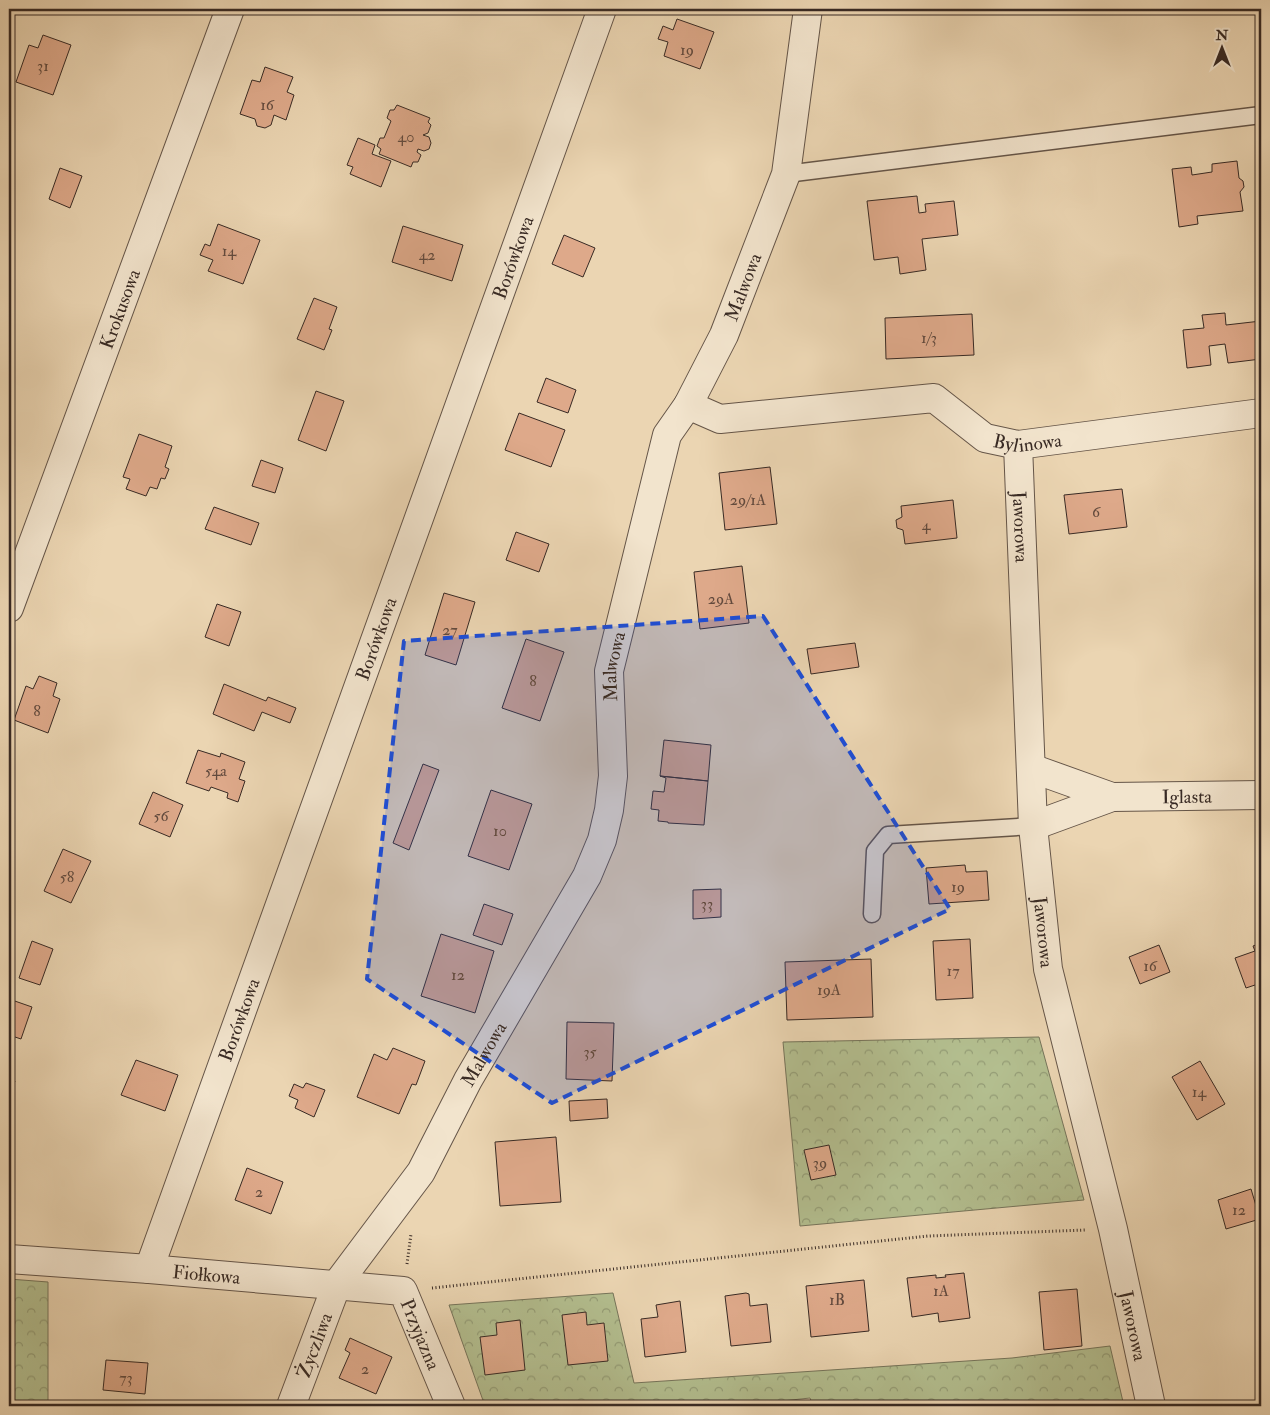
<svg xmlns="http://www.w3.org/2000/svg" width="1270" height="1415" viewBox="0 0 1270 1415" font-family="'IM FELL Double Pica',serif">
  <defs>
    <pattern id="forest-crowns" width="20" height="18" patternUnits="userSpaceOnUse" patternTransform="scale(1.25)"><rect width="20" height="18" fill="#b3be8f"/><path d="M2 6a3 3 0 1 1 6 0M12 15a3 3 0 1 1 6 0" fill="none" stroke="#939b75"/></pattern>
  </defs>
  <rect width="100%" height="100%" fill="#ebd5b2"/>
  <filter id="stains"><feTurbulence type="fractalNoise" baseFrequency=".004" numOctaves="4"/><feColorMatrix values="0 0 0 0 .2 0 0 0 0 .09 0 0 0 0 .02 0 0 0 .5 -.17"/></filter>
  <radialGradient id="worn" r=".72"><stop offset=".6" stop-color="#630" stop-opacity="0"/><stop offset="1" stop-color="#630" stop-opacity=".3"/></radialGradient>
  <path fill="url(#forest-crowns)" stroke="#76745a" d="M 1039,1037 L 1084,1200 L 800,1226 L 783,1042 Z
    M 9,1279 L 48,1282 L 48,1406 L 9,1406 Z
    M 613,1293 L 634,1383 L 1012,1358 L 1110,1346 L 1124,1406 L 813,1406 L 810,1398 L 736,1406 L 485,1406 L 449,1305 Z"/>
  <path fill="#dea98a" stroke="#382a24" d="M 677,19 L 714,32 L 700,69 L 664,56 L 668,42 L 658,39 L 663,26 L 673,30 Z
    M 43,35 L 71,45 L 53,95 L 16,82 L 29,45 L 38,48 Z
    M 265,67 L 293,77 L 287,92 L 294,95 L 286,120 L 274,115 L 271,125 L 265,128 L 257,126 L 255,119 L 240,114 L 252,80 L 260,82 Z
    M 397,105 L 430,118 L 428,122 L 431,125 L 428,133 L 423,135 L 429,137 L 431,143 L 429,149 L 424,151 L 418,149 L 417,152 L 421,155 L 418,162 L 413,162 L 411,167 L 379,154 L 381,149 L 377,146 L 380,138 L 384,138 L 391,121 L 387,118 L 390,110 L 394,110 Z
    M 358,138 L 375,145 L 372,154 L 391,161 L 381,187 L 350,174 L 353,167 L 347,165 Z
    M 1237,161 L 1239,178 L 1243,181 L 1244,187 L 1240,192 L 1243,211 L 1197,216 L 1198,224 L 1179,227 L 1172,169 L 1191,167 L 1192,175 L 1212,172 L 1212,164 Z
    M 60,168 L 82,176 L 70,208 L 49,199 Z
    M 917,196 L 919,213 L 926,212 L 925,204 L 954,201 L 958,235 L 922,239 L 926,270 L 900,274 L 898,257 L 874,260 L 867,201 Z
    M 218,224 L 260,240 L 243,284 L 208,271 L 213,260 L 200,255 L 205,244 L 210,246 Z
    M 403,226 L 463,245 L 452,281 L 392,262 Z
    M 564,235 L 595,248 L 583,277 L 552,264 Z
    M 314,298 L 337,307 L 329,329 L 332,330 L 324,350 L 297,339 Z
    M 1225,313 L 1226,325 L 1261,321 L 1261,359 L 1228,363 L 1225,344 L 1209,346 L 1211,365 L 1187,368 L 1183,330 L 1204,328 L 1202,315 Z
    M 972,314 L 974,355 L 886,359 L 885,318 Z
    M 546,378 L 576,390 L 568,413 L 537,402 Z
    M 316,391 L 344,401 L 326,451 L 298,440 Z
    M 519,413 L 565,430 L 551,467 L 505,450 Z
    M 139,434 L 172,446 L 165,467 L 169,469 L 165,479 L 161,478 L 157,489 L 150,487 L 146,496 L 126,489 L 130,479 L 123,477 Z
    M 261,460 L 283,468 L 275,493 L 252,486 Z
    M 770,467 L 777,524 L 725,530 L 719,473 Z
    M 1122,489 L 1127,527 L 1069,534 L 1064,495 Z
    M 953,500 L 957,538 L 905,544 L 903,530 L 897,528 L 896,520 L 902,517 L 901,506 Z
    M 214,507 L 259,523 L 251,545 L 205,529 Z
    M 516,532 L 549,544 L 539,572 L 506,560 Z
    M 742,566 L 749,623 L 700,629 L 694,572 Z
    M 444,593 L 475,602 L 456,665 L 425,655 Z
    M 217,604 L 241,612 L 229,646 L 205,637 Z
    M 526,639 L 564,652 L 540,721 L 502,708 Z
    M 855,643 L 859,667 L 811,674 L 807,649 Z
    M 39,676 L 57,683 L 53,696 L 60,699 L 48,733 L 14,720 L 26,686 L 33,689 Z
    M 224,684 L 266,701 L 268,697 L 296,708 L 290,723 L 262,712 L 254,731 L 213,714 Z
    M 664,740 L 711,745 L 708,781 L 660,776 Z
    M 198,750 L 220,757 L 221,753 L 245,762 L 239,779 L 245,781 L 238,802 L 227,798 L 228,793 L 211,787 L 209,791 L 186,783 Z
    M 423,764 L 439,770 L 409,850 L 393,843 Z
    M 660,776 L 708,781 L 704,825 L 668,823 L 668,822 L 658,821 L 659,810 L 651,809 L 653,791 L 664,792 L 666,778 Z
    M 491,790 L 532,804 L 509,870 L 468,856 Z
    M 153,792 L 183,805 L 170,837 L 139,824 Z
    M 63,849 L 91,861 L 71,903 L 44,891 Z
    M 965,865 L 966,872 L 987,871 L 989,900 L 929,904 L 926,868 Z
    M 721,889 L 721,917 L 693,919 L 693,890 Z
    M 484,904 L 513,914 L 502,945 L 473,935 Z
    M 441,934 L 494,951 L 475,1013 L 421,996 Z
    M 970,939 L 973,998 L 936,1000 L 933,941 Z
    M 32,941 L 53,949 L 40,985 L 19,978 Z
    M 1261,943 L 1261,983 L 1246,988 L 1235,958 L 1255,951 L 1253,946 Z
    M 1159,945 L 1170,972 L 1140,984 L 1129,957 Z
    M 871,959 L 873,1017 L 787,1020 L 785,962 Z
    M 9,999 L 32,1007 L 21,1039 L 9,1035 Z
    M 567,1022 L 614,1023 L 612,1081 L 566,1079 Z
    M 393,1048 L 425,1061 L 416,1085 L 412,1084 L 399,1114 L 357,1097 L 374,1054 L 387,1060 Z
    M 136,1060 L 178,1075 L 165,1111 L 121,1095 Z
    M 1200,1061 L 1225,1104 L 1197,1120 L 1172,1077 Z
    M 9,1079 L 15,1081 L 9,1098 Z
    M 306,1083 L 325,1090 L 314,1117 L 295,1108 L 298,1100 L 289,1096 L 294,1084 L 303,1088 Z
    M 607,1099 L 608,1118 L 570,1121 L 569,1101 Z
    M 556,1137 L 561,1202 L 500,1206 L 495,1142 Z
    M 829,1145 L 836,1175 L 811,1180 L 804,1150 Z
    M 247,1168 L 283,1182 L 271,1214 L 235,1200 Z
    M 1251,1189 L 1260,1219 L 1226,1229 L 1218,1200 Z
    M 964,1273 L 970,1318 L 939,1322 L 938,1313 L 912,1317 L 907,1278 L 936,1275 L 936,1278 L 946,1277 L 945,1275 Z
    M 864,1280 L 869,1331 L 811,1337 L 806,1286 Z
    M 1077,1289 L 1082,1346 L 1044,1350 L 1039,1292 Z
    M 746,1293 L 749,1294 L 750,1306 L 767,1304 L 771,1342 L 731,1346 L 725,1296 Z
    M 680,1301 L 686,1352 L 645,1357 L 641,1319 L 658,1317 L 656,1305 Z
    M 586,1312 L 587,1325 L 604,1323 L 608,1361 L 568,1365 L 562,1315 Z
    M 520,1320 L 525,1370 L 485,1375 L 480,1337 L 497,1335 L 496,1323 Z
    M 350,1338 L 392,1357 L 376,1394 L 339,1378 L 350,1353 L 345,1350 Z
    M 106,1360 L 148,1363 L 145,1394 L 103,1390 Z"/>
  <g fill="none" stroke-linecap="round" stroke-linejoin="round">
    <g stroke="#655548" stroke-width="19">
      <path id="service" d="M 786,174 L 1261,115
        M 872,914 L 875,851 L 888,835 L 1033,826"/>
    </g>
    <g stroke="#655548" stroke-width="30">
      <g id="minor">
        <path id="s1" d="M 688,405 L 720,419 L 934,398 L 985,438 L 1018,445 L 1261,413"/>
        <path id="s2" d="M 1018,445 L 1033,826 L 1048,969 L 1113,1229 L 1151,1406"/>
        <path id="s3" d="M 9,608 L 230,9"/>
        <path id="s4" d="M 1031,768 L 1112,797 L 1261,795"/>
        <path d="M 1033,826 L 1112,797"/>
        <path id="s5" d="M 9,1259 L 149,1269 L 403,1291 L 451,1406"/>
        <path id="s6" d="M 149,1269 L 602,9"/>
        <path id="s7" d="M 291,1406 L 337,1284 L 421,1172 L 468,1080 L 587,876 L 602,840 L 609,810 L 613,776 L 609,671 L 667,435 L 688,405 L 724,335 L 786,174 L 808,9"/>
      </g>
    </g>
    <path stroke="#382a24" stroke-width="3" stroke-dasharray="1 2.5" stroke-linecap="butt" d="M 407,1264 L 411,1234
      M 432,1288 L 928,1236 L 1085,1230"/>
    <use href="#service" stroke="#f2e4cd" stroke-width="16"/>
    <use href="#minor" stroke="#f2e4cd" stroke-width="28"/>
  </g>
  <path fill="#1d4ed8" fill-opacity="0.2" stroke="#1d4ed8" stroke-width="4" stroke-dasharray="10 6" stroke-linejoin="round" d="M 763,616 L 950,909 L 552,1103 L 367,979 L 404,641 Z"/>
  <g text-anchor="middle" stroke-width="4" stroke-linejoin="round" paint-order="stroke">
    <g font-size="16" fill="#624a3e">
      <text x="687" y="55">19</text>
      <text x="43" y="71">31</text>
      <text x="267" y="110">16</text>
      <text x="406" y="142">40</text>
      <text x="229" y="256">14</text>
      <text x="427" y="260">42</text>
      <text x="929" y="343">1/3</text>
      <text x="748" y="505">29/1A</text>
      <text x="1096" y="517">6</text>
      <text x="926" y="530">4</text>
      <text x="721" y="604">29A</text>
      <text x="450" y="635">27</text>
      <text x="533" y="686">8</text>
      <text x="37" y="716">8</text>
      <text x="216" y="776">54a</text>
      <text x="161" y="821">56</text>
      <text x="500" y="836">10</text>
      <text x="67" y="882">58</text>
      <text x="958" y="892">19</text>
      <text x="707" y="909">33</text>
      <text x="1150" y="971">16</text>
      <text x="953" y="976">17</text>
      <text x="458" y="980">12</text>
      <text x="829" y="995">19A</text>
      <text x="590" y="1057">35</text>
      <text x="1199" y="1097">14</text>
      <text x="820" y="1168">39</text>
      <text x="259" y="1197">2</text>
      <text x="1239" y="1215">12</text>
      <text x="941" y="1296">1A</text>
      <text x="837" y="1305">1B</text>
      <text x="365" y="1374">2</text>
      <text x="126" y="1383">73</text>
    </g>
    <g font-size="19" fill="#382a24" stroke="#f2e4cd">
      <text dy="7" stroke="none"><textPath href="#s6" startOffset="1075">Borówkowa</textPath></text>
      <text dy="7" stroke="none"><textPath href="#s7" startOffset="1229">Malwowa</textPath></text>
      <text dy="7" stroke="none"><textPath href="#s3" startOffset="319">Krokusowa</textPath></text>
      <text dy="7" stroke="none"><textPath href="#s1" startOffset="358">Bylinowa</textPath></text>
      <text dy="7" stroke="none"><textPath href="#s2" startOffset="82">Jaworowa</textPath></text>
      <text dy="7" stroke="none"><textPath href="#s6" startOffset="670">Borówkowa</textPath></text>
      <text dy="7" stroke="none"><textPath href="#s7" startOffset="824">Malwowa</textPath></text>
      <text dy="7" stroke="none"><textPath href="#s4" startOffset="161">Iglasta</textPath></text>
      <text dy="7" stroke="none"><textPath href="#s2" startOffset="488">Jaworowa</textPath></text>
      <text dy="7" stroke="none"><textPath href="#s6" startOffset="265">Borówkowa</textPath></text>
      <text dy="7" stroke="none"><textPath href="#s7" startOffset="404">Malwowa</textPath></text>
      <text dy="7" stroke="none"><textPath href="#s5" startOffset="198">Fiołkowa</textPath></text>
      <text dy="7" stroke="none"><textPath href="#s2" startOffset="892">Jaworowa</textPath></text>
      <text dy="7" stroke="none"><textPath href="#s5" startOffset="442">Przyjazna</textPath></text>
      <text dy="7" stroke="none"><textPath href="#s7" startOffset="65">Życzliwa</textPath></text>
    </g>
  </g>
  <rect width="1270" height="1415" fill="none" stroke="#ebd5b2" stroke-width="30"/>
  <rect x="10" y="10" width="1250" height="1395" fill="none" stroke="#382a24" stroke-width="2.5"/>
  <rect x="15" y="15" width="1240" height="1385" fill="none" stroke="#382a24"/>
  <g transform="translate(1222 48)" stroke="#f2e4cd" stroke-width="4" paint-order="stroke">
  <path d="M0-4L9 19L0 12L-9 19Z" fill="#382a24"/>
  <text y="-8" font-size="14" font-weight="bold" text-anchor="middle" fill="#382a24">N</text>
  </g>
  <rect width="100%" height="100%" filter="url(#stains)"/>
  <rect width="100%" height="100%" fill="url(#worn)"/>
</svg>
